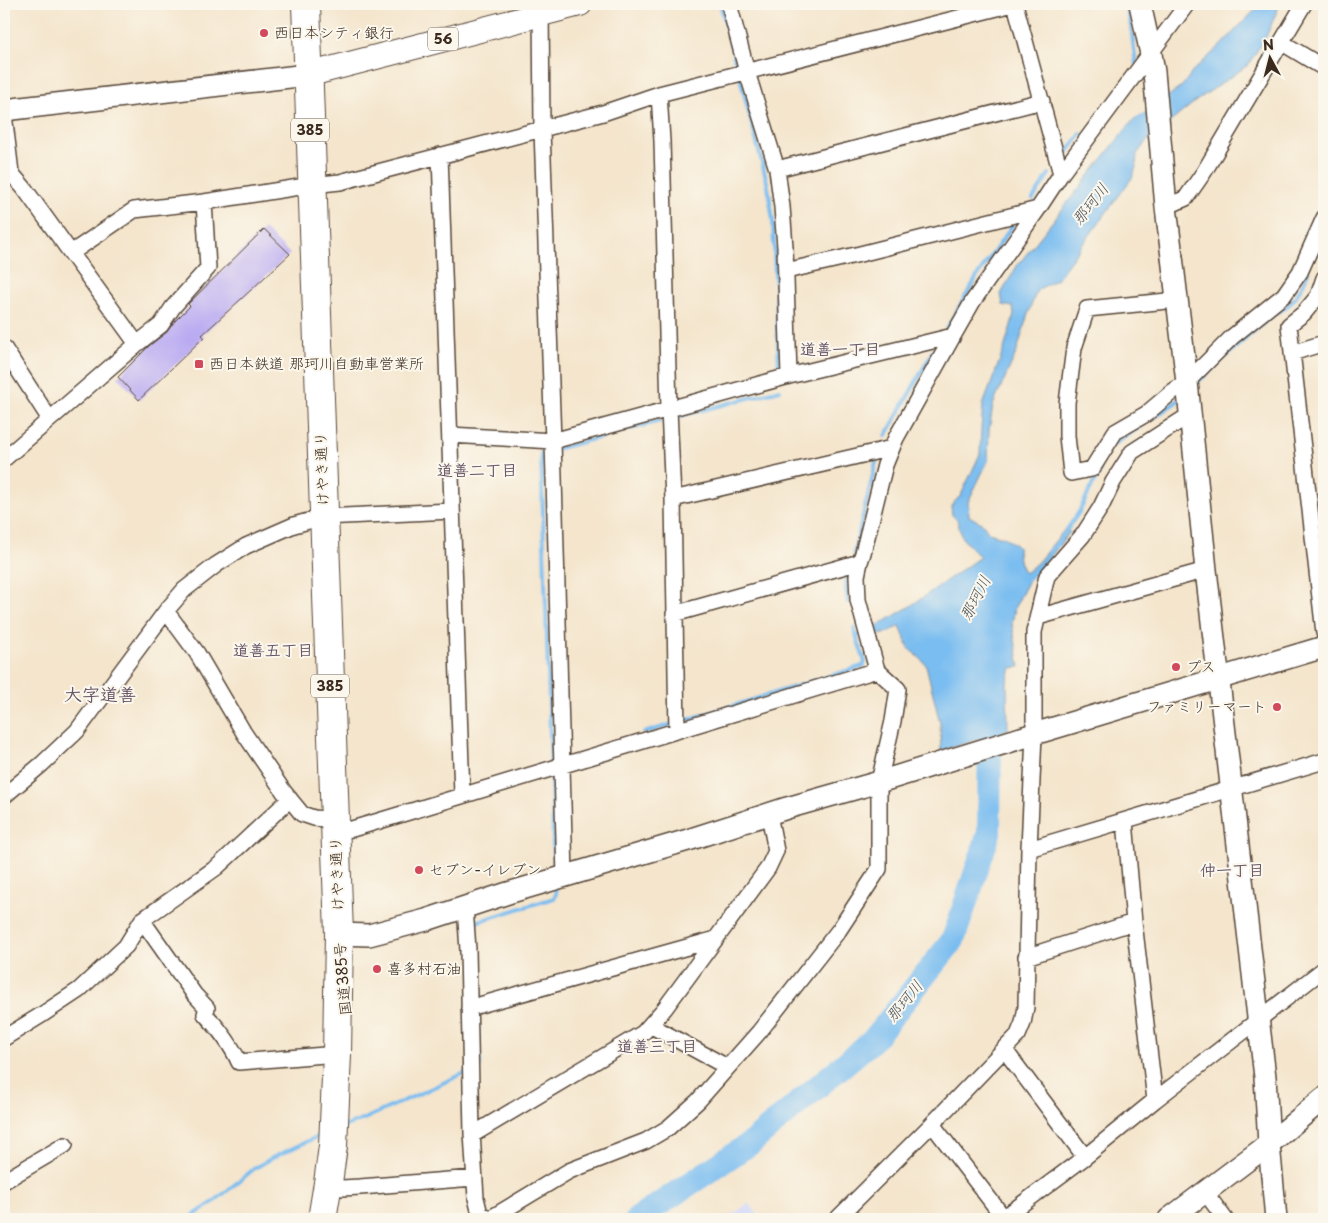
<svg xmlns="http://www.w3.org/2000/svg" width="1328" height="1223" viewBox="0 0 1328 1223" font-family="'Playpen Sans','Klee One',sans-serif">
  <rect width="100%" height="100%" fill="#fbf7ec"/>
  <filter id="ink" filterUnits="userSpaceOnUse"><feTurbulence type="fractalNoise" baseFrequency=".02" numOctaves="2"/><feDisplacementMap in="SourceGraphic" scale="10" xChannelSelector="R" yChannelSelector="G"/><feConvolveMatrix kernelMatrix="1 2 1 2 8 2 1 2 1" color-interpolation-filters="sRGB"/></filter>
  <filter id="wash" filterUnits="userSpaceOnUse"><feTurbulence type="fractalNoise" baseFrequency=".0096" numOctaves="4" result="noise"/><feDisplacementMap in="SourceGraphic" scale="20" xChannelSelector="R" yChannelSelector="G"/><feGaussianBlur stdDeviation="1.12" result="paint"/><feColorMatrix in="noise" values="0 0 0 0 0 0 0 0 0 0 0 0 0 0 0 0 0 1.4 0 .05"/><feComposite in="paint" operator="in"/></filter>
  <g filter="url(#wash)">
    <rect width="100%" height="100%" fill="#f4e5cc"/>
    <path fill="#d3d9f9" d="M 749,1203 L 761,1219 L 726,1219 Z"/>
    <path fill="#7abdf0" stroke="#5a7487" d="M 1259,4 L 1280,4 L 1266,37 L 1248,65 L 1196,101 L 1147,141 L 1137,154 L 1136,167 L 1132,178 L 1057,279 L 1037,290 L 1027,317 L 1017,351 L 993,405 L 989,430 L 988,461 L 968,502 L 969,516 L 983,524 L 989,533 L 1006,538 L 1018,547 C 1018,558 1019,564 1025,573 L 1038,562 L 1065,529 L 1070,532 L 1043,566 L 1029,580 L 1015,607 L 1012,624 L 1020,667 L 1011,668 L 1007,683 L 1008,730 L 941,751 L 940,723 L 926,665 L 920,658 L 909,649 L 900,626 L 884,634 L 876,635 L 872,629 L 909,607 L 980,557 L 962,538 L 957,520 L 952,515 L 951,506 L 961,495 L 980,454 L 981,429 L 983,405 L 1004,349 L 1014,315 L 1013,307 L 1003,305 L 1001,294 L 1017,266 L 1134,119 L 1146,113 L 1183,85 L 1193,71 L 1220,46 L 1258,7 Z"/>
    <g fill="none" stroke-linecap="round" stroke-linejoin="round">
      <path stroke="#7abdf0" stroke-width="4" d="M 720,4 L 738,71
        M 1126,4 L 1131,27 L 1136,64
        M 740,78 L 768,186 L 773,221 L 779,369
        M 1066,154 L 1081,134
        M 1033,199 L 1049,174
        M 1313,258 L 1319,251 L 1324,236
        M 947,328 L 978,275 L 1012,226
        M 1194,385 L 1272,315 C 1277,313 1282,310 1286,307 C 1296,299 1304,283 1308,272
        M 676,417 L 780,390
        M 1151,419 L 1175,403 L 1182,397
        M 614,433 L 660,421
        M 886,436 L 933,351
        M 1116,443 L 1145,423
        M 556,449 L 606,436
        M 541,453 L 551,766
        M 1064,534 L 1079,512 L 1100,470
        M 854,553 L 876,462
        M 847,577 L 846,589 L 848,602
        M 854,628 L 856,635
        M 680,722 L 863,666 L 865,662 L 856,635 L 860,635
        M 644,733 L 673,724
        M 551,773 L 554,873
        M 474,933 L 474,927 L 476,922 L 554,898 L 556,894 L 555,885
        M 476,972 L 477,1003
        M 474,1069 L 480,1066 L 477,1010
        M 343,1127 L 364,1119 L 467,1072
        M 188,1219 L 211,1204 L 255,1168 L 274,1157 L 323,1134"/>
      <path stroke="#7abdf0" stroke-width="24" d="M 637,1219 L 751,1143 L 873,1040 L 953,940 L 989,833 L 990,715 L 985,704"/>
    </g>
    <g id="blocks">
      <path fill="#b8a9f2" d="M 264,229 L 290,254 L 202,335 L 204,337 L 139,400 L 118,377 L 150,345 L 167,332 L 174,322 L 190,306 L 188,304 Z"/>
    </g>
  </g>
  <g filter="url(#ink)">
    <use href="#blocks" fill-opacity="0" stroke="#574638" stroke-width="1"/>
    <g fill="none" stroke-linecap="round" stroke-linejoin="round">
      <g stroke="#574638" stroke-width="18">
        <path id="street" d="M 729,4 L 747,72 L 777,169 L 782,207 L 785,247 L 789,376
          M 1015,4 L 1061,174
          M 541,5 L 542,130 L 553,441 L 565,876
          M 1281,42 L 1324,68
          M 659,94 L 662,141 L 669,409 L 673,499 L 677,731
          M 4,114 L 11,173 L 24,188 L 71,253
          M 440,155 L 462,795
          M 777,169 L 1042,101
          M 204,202 L 208,268 L 173,307 L 161,325 L 137,344 L 71,253 L 134,210 L 204,202 L 312,185 L 340,182 L 603,113 L 659,94 L 1013,4
          M 1166,207 L 1186,198 L 1204,172 L 1304,4
          M 786,271 L 860,254 L 1038,209
          M 1324,278 L 1318,296 L 1304,313 L 1289,325 L 1324,633
          M 1177,300 L 1087,309 L 1074,348 L 1067,403 L 1067,436 L 1071,473 L 1092,469 L 1115,432 L 1146,414 L 1172,392 L 1187,382 L 1232,337 L 1284,295 L 1300,272 L 1324,218
          M 4,348 L 49,418
          M 1292,353 L 1324,343
          M 450,435 L 553,441 L 789,376 L 953,336
          M 4,459 L 137,344
          M 673,499 L 892,448
          M 166,611 L 197,653 L 244,733 L 284,792 L 302,814 L 314,818 L 335,820
          M 674,614 L 860,562
          M 1038,617 L 1206,570
          M 4,796 L 42,764 L 77,731 L 166,611 L 184,590 L 216,565 L 246,546 L 294,525 L 323,517 L 452,511
          M 1125,821 L 1134,922 L 1155,1100
          M 335,831 L 352,829 L 379,821 L 877,670
          M 1029,849 L 1324,761
          M 465,907 L 468,950 L 472,1133 L 476,1198 L 480,1214 L 491,1218 L 569,1171 L 646,1141 L 668,1128 L 698,1101 L 759,1032 L 839,930 L 879,869 L 879,782 L 893,721 L 898,689 L 877,670 L 858,600 L 857,576 L 860,562 L 863,553 L 885,465 L 896,438 L 953,336 L 973,301 L 1038,209 L 1061,174 L 1187,4
          M 142,920 L 194,994 L 207,1008 L 205,1014 C 219,1029 231,1044 239,1062 L 337,1054
          M 1026,957 L 1134,922
          M 469,1008 L 716,939
          M 650,1025 L 727,1067
          M 4,1038 L 43,1014 L 79,990 L 126,946 L 142,920 L 217,867 L 290,799
          M 1004,1049 L 1085,1157
          M 932,1124 L 1018,1035 L 1023,1023 L 1026,1007 L 1029,849 L 1034,734 L 1034,632 L 1047,576 L 1083,535 L 1101,507 L 1113,482 L 1132,452 L 1191,414
          M 472,1135 L 643,1033 L 665,1008 L 768,868 L 776,851 L 769,814
          M 4,1181 L 65,1145
          M 328,1183 L 342,1188 L 360,1187 L 474,1178
          M 1205,1192 L 1225,1219
          M 837,1219 L 932,1124 L 1004,1218
          M 1002,1219 L 1085,1157 L 1155,1100 L 1324,969"/>
      </g>
      <g stroke="#574638" stroke-width="24">
        <path id="secondary" d="M 1140,4 L 1151,54 L 1154,72 L 1166,207 L 1187,382 L 1206,570 L 1265,1077 L 1269,1144 L 1276,1219
          M 4,110 L 307,75
          M 339,934 L 369,935 L 426,920 L 508,893 L 688,840 L 787,808 L 879,782 L 1034,734 L 1324,647
          M 1169,1219 L 1269,1144 L 1324,1098"/>
      </g>
      <g stroke="#574638" stroke-width="26">
        <path id="primary" d="M 307,75 L 580,4"/>
      </g>
      <g stroke="#574638" stroke-width="30">
        <path id="highway" d="M 306,4 L 339,934 L 337,1054 L 333,1146 L 328,1183 L 322,1219"/>
      </g>
      <use href="#street" stroke="#fff" stroke-width="15"/>
      <use href="#secondary" stroke="#fff" stroke-width="21"/>
      <use href="#primary" stroke="#fff" stroke-width="24"/>
      <use href="#highway" stroke="#fff" stroke-width="28"/>
    </g>
  </g>
  <g fill="#d1495b" stroke="#fbf7ec" stroke-width="2">
    <circle cx="264" cy="33" r="5"/>
    <rect x="194" y="359" width="10" height="10" rx="2.5"/>
    <circle cx="1176" cy="667" r="5"/>
    <circle cx="1277" cy="707" r="5"/>
    <circle cx="419" cy="870" r="5"/>
    <circle cx="377" cy="969" r="5"/>
  </g>
  <g text-anchor="middle" stroke-width="4" stroke-linejoin="round" paint-order="stroke">
    <g fill="#fbf7ec" stroke="#75685c" stroke-width="1">
      <rect x="428" y="27.5" width="30" height="23" rx="4"/>
      <rect x="291" y="118.5" width="38" height="23" rx="4"/>
      <rect x="311" y="674.5" width="38" height="23" rx="4"/>
    </g>
    <g font-size="14" font-weight="bold" fill="#3b2a1e">
      <text x="443" y="44">56</text>
      <text x="310" y="135">385</text>
      <text x="330" y="691">385</text>
    </g>
    <g font-size="15" fill="#3b2a1e" stroke="#fbf7ec" text-anchor="start">
      <text x="274" y="38">西日本シティ銀行</text>
      <text x="209" y="369">西日本鉄道 那珂川自動車営業所</text>
      <text x="1186" y="672">プス</text>
      <text x="1267" y="712" text-anchor="end">ファミリーマート</text>
      <text x="429" y="875">セブン-イレブン</text>
      <text x="387" y="974">喜多村石油</text>
    </g>
    <g font-size="15" fill="#3b2a1e" stroke="#fbf7ec">
      <text transform="translate(322 469) rotate(-92)" y="5">けやき通り</text>
      <text transform="translate(337 874) rotate(-92)" y="5">けやき通り</text>
      <text transform="translate(343 979) rotate(-95)" y="5">国道385号</text>
    </g>
    <g font-size="16" font-style="italic" fill="#4e565d" stroke="#fbf7ec">
      <text transform="translate(1090 204) rotate(-52)" y="6">那珂川</text>
      <text transform="translate(975 598) rotate(-63)" y="6">那珂川</text>
      <text transform="translate(904 1001) rotate(-51)" y="6">那珂川</text>
    </g>
    <g font-size="16" font-weight="bold" fill="#675668" stroke="#fbf7ec">
      <text x="840" y="355">道善一丁目</text>
      <text x="477" y="476">道善二丁目</text>
      <text x="273" y="656">道善五丁目</text>
      <text x="1232" y="876">仲一丁目</text>
      <text x="657" y="1052">道善三丁目</text>
    </g>
    <g font-size="18" font-weight="bold" fill="#675668" stroke="#fbf7ec">
      <text x="100" y="701">大字道善</text>
    </g>
  </g>
  <rect width="1328" height="1223" fill="none" stroke="#fbf7ec" stroke-width="20"/>
  <g transform="translate(1270 58) rotate(353)" stroke="#fbf7ec" stroke-width="4" paint-order="stroke">
  <path d="M0-4L9 19L0 12L-9 19Z" fill="#3b2a1e"/>
  <text y="-8" font-size="14" font-weight="bold" text-anchor="middle" fill="#3b2a1e">N</text>
  </g>
</svg>
